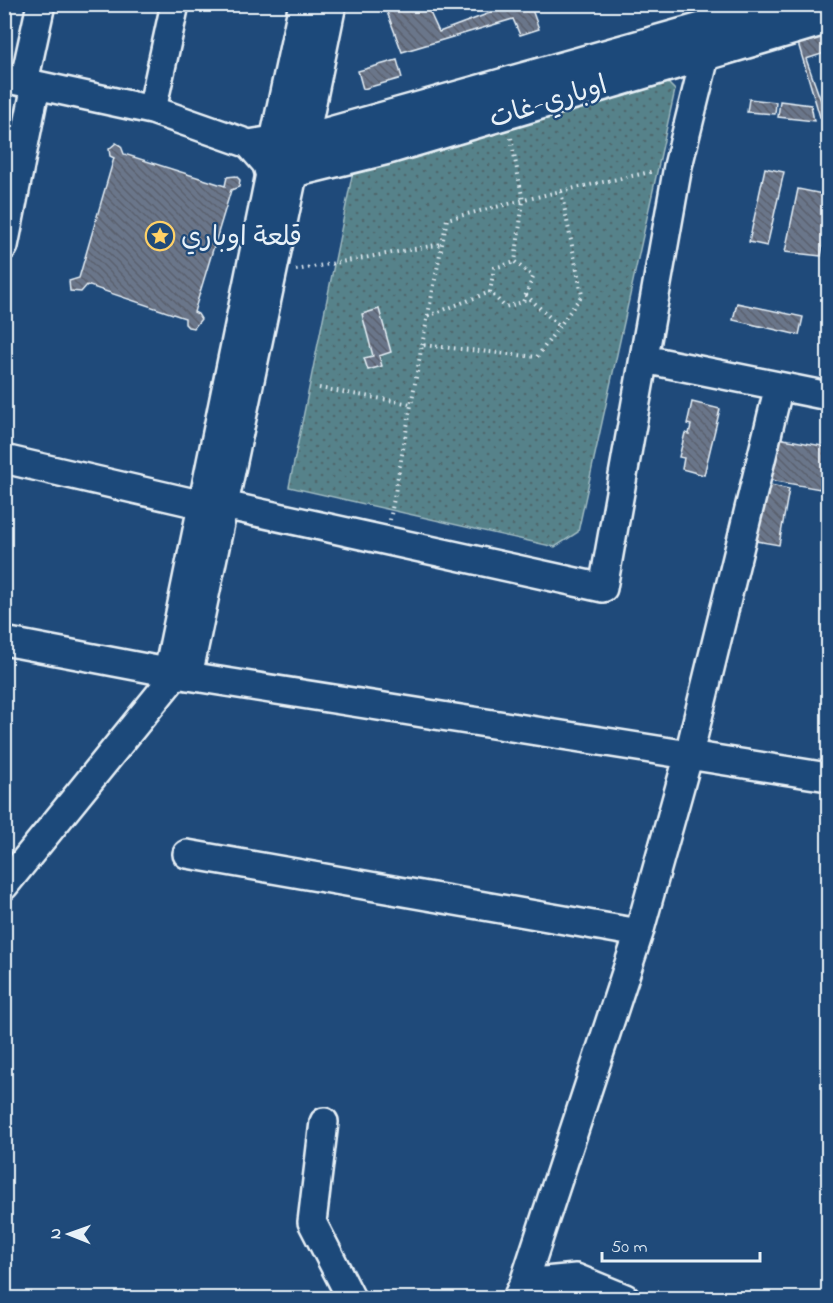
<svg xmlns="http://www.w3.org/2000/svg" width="833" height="1303" viewBox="0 0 833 1303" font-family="'Indie Flower','Playpen Sans Arabic',sans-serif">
  <defs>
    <pattern id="park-dots" width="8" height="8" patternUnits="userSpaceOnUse" patternTransform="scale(1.5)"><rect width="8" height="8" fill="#56828a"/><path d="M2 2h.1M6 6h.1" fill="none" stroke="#4f686d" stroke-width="1.8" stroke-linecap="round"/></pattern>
    <pattern id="building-back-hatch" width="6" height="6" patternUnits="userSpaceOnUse" patternTransform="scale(1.5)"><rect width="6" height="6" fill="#6b768a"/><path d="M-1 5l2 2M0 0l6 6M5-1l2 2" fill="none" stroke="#5a616d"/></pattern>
  </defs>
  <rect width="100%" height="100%" fill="#1f4a7a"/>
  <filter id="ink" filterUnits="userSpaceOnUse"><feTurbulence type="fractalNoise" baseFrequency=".0167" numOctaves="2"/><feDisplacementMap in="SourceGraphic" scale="12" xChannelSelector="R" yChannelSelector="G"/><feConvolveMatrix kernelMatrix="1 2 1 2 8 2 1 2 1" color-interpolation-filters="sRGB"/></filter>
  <g filter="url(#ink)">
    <path fill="url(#park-dots)" stroke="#9fbac1" stroke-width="1.5" d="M 661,76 L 675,90 L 578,532 L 555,547 L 289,487 L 354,166 Z"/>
    <path fill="url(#building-back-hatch)" stroke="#e8f1f8" stroke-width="1.5" d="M 384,4 L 426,4 L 439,32 L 490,13 L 487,4 L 530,4 L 539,29 L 520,35 L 513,19 L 402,52 Z
      M 828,34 L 828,52 L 806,59 L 821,101 L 828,98 L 828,114 L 820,117 L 798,43 Z
      M 397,60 L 402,78 L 363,89 L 358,71 Z
      M 749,99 L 776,102 L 775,114 L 747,112 Z
      M 780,101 L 811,105 L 814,121 L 778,117 Z
      M 116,143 L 121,146 L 124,154 L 225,186 L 227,177 L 236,176 L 240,180 L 239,187 L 231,190 L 194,312 L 198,314 L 201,319 L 194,328 L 188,327 L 185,324 L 185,318 L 87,285 L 81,292 L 70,291 L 69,281 L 79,278 L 114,158 L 110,156 L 109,149 Z
      M 765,168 L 784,172 L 767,246 L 749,242 Z
      M 798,189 L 828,195 L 828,221 L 821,256 L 785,252 Z
      M 737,303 L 803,317 L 799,335 L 733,320 Z
      M 379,309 L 391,352 L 379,356 L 382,366 L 368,370 L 364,358 L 373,356 L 362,314 Z
      M 692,402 L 720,409 L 704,475 L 682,469 L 684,458 L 679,457 L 685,433 L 689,434 L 691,425 L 687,424 Z
      M 778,438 L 828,447 L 820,489 L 770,480 Z
      M 761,483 L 789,489 L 779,545 L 750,540 Z"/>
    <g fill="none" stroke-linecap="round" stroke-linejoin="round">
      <g stroke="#e8f1f8" stroke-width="32">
        <path id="minor" d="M 4,78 L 152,110 L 249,144 L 267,141
          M 24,82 L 41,4
          M 152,110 L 175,4
          M 4,246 L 36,85
          M 644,359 L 828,396
          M 4,459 L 203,505
          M 224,505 L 603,588 L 678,166 L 706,53 L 713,4
          M 4,641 L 188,676 L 828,777
          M 168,672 L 271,169 L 249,144
          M 188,676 L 294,170
          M 187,854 L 639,933
          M 4,886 L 176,674
          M 324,1122 L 312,1222 L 351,1298
          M 524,1283 L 576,1278 L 625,1298
          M 517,1298 L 524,1283 L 639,933 L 689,754 L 779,386"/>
      </g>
      <g stroke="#e8f1f8" stroke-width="38">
        <path id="highway" d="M 306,4 L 271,169 L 294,170 L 388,147 L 828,17
          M 278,139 L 302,142 L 780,8
          M 297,161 L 329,4"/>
      </g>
      <path stroke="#e8f1f8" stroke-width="4" stroke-dasharray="1.5 4.5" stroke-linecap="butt" d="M 511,138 L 523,201 L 515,262
        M 515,262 L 533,277 L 523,302 L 505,307 L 490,292 L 494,268 Z
        M 296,270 L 442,244
        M 526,295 L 559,326
        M 428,316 L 490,292
        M 422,345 L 447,219 L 561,191 L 655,171
        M 319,388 L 411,404
        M 390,520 L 422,345 L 537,357 L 582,295 L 561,191"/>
      <use href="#minor" stroke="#1f4a7a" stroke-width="27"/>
      <use href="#highway" stroke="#1f4a7a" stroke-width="33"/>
    </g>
  </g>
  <defs>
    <g id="sight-ring" transform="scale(1.5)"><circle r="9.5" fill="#1f4a7a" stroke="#ffd166" stroke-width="1.5"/><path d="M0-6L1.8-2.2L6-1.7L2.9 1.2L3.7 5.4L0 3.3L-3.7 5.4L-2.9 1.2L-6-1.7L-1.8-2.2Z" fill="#ffd166"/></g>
  </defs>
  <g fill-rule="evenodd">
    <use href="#sight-ring" x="160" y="236"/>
  </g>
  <g text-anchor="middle" stroke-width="4.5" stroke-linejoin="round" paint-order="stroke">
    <g font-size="27" fill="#e8f1f8" stroke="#1f4a7a">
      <text transform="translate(548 101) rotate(-17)" y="9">اوباري-غات</text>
    </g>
    <g font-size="27" fill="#e8f1f8" stroke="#1f4a7a" text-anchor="start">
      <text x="181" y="245">قلعة اوباري</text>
    </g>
  </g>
  <rect width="833" height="1303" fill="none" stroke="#1f4a7a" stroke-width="24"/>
  <rect x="12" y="12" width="809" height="1279" fill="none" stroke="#e8f1f8" stroke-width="2" filter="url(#ink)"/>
  <g transform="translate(69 1234) rotate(271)" stroke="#1f4a7a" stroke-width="4.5" paint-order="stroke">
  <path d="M0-4.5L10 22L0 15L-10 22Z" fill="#e8f1f8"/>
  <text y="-9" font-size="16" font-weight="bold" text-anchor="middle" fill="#e8f1f8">N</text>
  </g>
  <path d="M602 1252v9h158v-9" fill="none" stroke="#e8f1f8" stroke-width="3"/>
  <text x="611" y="1252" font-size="18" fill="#e8f1f8" stroke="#1f4a7a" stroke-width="4.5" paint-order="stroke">50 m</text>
</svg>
